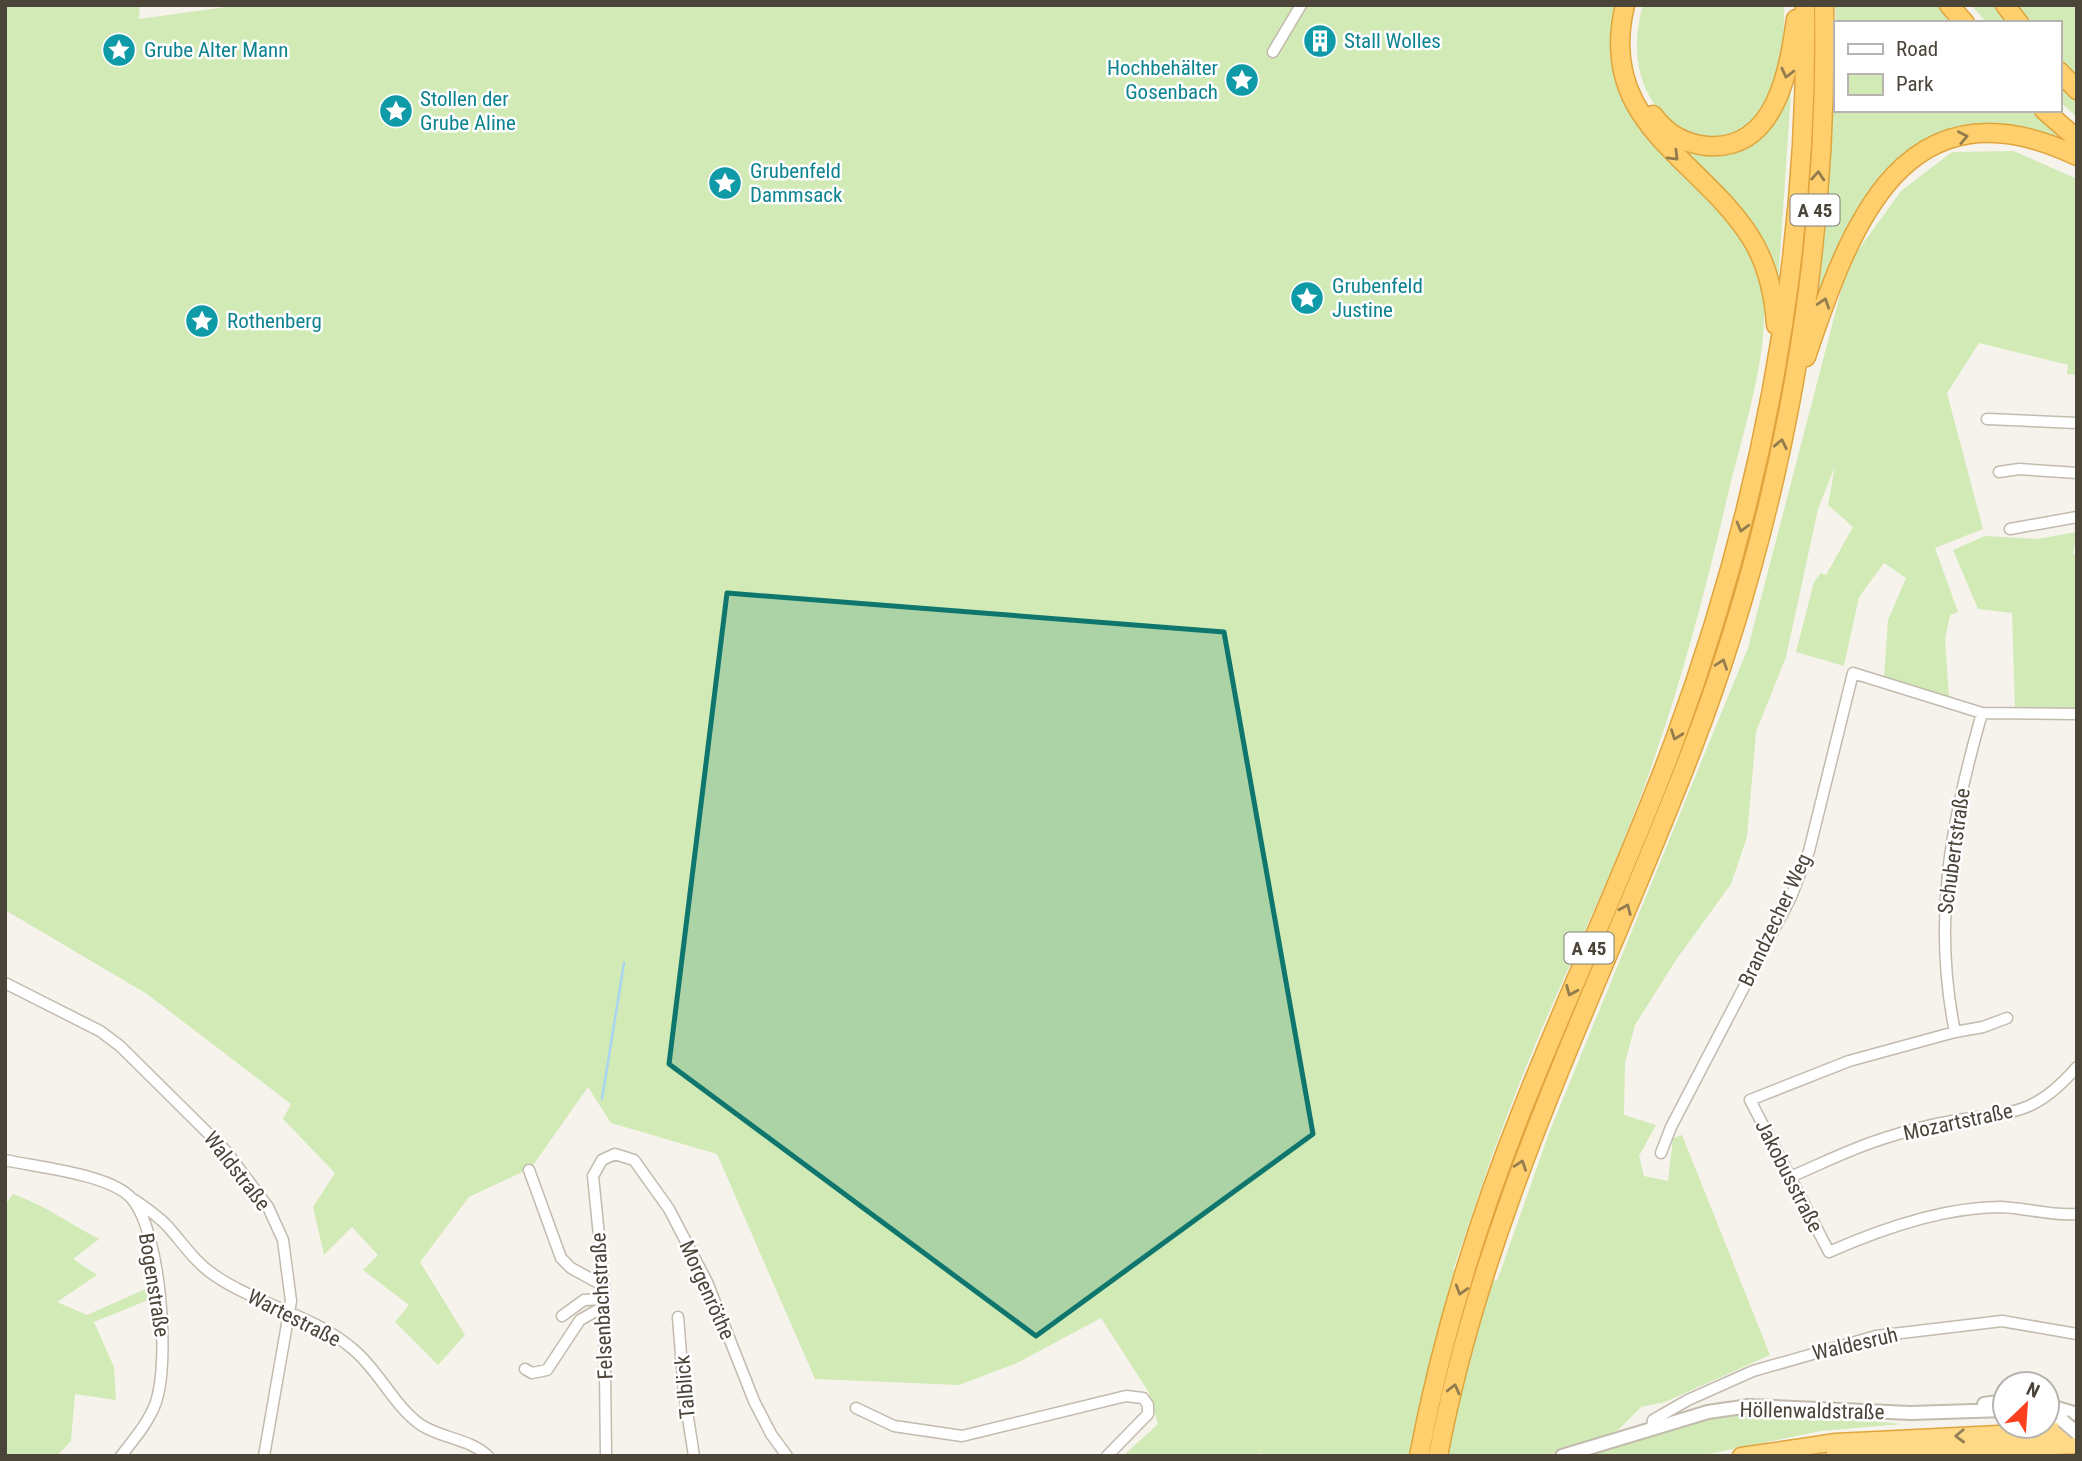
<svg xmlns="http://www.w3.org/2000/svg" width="2082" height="1461" viewBox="0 0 2082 1461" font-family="'Roboto Condensed',sans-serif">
  <rect width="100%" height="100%" fill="#f6f3ec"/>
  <path fill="#d2eab5" d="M 5,5 L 140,5 L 139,19 L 240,5 L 1615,5 C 1584,163 1762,183 1764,312 C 1765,366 1741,440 1728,494 C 1702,606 1671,722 1628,829 C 1591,923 1545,1014 1510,1108 C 1489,1161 1472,1216 1453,1270 L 1497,1281 L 1549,1133 L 1748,648 L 1848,264 L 1901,191 L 1952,152 L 2014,151 L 2077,179 L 2077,375 L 2067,374 L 2068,365 L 1979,343 L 1947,393 L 1983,529 L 1935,548 L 1958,612 L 1950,615 L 1945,639 L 1949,698 L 1884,678 L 1888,620 L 1906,578 L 1884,563 L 1859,597 L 1844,666 L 1796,652 L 1814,582 L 1821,573 L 1826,575 L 1853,527 L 1828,505 L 1835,466 L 1818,509 L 1786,657 L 1756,732 L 1747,837 L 1731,884 L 1676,960 L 1635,1025 L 1625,1063 L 1624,1115 L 1656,1125 L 1639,1156 L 1644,1176 L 1668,1181 L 1673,1138 L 1682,1135 L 1770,1355 L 1665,1402 L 1641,1407 L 1618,1430 L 1546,1456 L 1275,1456 L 1258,1453 L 1256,1456 L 1123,1456 L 1158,1424 L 1148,1391 L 1101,1318 L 1017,1363 L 959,1385 L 815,1379 L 717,1154 L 611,1123 L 588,1087 L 531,1168 L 469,1197 L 420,1262 L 465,1335 L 438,1365 L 395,1322 L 409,1305 L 363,1270 L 378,1255 L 352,1227 L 324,1255 L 313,1207 L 335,1173 L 283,1119 L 291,1104 L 147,994 L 5,910 Z
    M 1643,5 L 1784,5 C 1790,213 1601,146 1643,5 Z
    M 1835,5 L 1939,5 L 1955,23 L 1836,23 Z
    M 1971,5 L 1998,5 L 2011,23 L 1987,23 Z
    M 2015,5 L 2077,5 L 2077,76 L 2059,57 L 2059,23 L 2028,23 Z
    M 1835,56 L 1835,110 L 2034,110 L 2073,146 L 2007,131 L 1901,164 L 1814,322 L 1826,223 Z
    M 2059,80 L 2077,99 L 2077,117 L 2059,101 Z
    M 1791,92 L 1778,284 C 1759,217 1722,192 1674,147 L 1769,128 Z
    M 2077,532 L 2073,554 L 2077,555 L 2077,708 L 2015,708 L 2012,613 L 1978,609 L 1953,550 L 1985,536 L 2037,539 Z
    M 13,1194 C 44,1205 70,1224 99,1239 L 73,1259 L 97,1275 L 57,1302 L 87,1315 L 150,1287 L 153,1298 L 94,1322 L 114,1367 L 116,1400 L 75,1394 L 71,1441 L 57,1456 L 5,1456 L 5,1205 Z
    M 1717,1414 L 1805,1414 L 1902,1424 L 1821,1431 L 1699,1456 L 1586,1456 Z"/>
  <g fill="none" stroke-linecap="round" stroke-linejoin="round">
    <path stroke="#a9d4f2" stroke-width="2.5" d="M 602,1099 L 624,963"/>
    <g stroke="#c2bbae" stroke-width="13">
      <path id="minor" d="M 1273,52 L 1301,5
        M 1987,419 L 2077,423
        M 1999,472 L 2019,469 L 2077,473
        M 2010,529 L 2077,517
        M 1982,713 C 1951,822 1932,919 1955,1032 L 1849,1061 L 1750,1100 L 1829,1252 C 1881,1229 1943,1207 2001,1207 C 2027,1208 2051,1216 2077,1214
        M 5,983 L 100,1031 L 120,1046 L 226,1151 L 268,1207 L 283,1240 L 291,1301 L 264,1456
        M 1955,1032 L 1983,1027 L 2007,1018
        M 1661,1153 L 1671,1127 L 1791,897 L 1809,851 L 1853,673 L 1982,713 L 2077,714
        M 5,1160 C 36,1167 111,1174 132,1199 C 161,1233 170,1360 156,1402 C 149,1422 134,1439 121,1456
        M 529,1170 L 561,1258 L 571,1268 L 604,1286
        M 1790,1177 C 1821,1164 1852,1148 1885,1138 C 1909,1130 1933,1124 1958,1120 C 2015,1112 2036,1114 2077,1067
        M 133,1199 C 146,1208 160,1217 170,1229 C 184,1245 196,1263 214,1275 C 258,1305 314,1315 354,1350 C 379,1371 394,1406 421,1425 C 443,1439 468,1438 488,1456
        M 562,1316 L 584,1300 L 603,1299
        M 678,1317 L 684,1392 L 694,1456
        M 525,1369 L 532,1373 L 547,1370 L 580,1320 L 603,1307
        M 856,1408 L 894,1426 L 962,1436 L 1126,1396 L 1143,1398 L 1148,1405 L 1148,1414 L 1107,1456
        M 1652,1428 L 1653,1420 L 1688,1400 L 1753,1371 L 1876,1336 L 2002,1321 L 2077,1334
        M 606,1456 L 604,1286 L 593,1176 L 602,1160 L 615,1154 L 634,1160 L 669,1209 L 707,1282 L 754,1401 L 771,1434 L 787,1456"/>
    </g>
    <g stroke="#c2bbae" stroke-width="16">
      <path id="tertiary" d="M 1984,1404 L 2005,1401
        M 2047,1405 L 2077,1414
        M 2047,1414 L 2063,1421
        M 1562,1456 L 1708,1412 L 1749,1406 L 1911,1413 L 2005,1410"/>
    </g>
    <g stroke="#e0a43c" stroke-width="19">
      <path id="trunk" d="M 1741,1456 L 1836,1442 L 2077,1430
        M 1834,1456 L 2077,1445"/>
    </g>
    <g stroke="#e0a43c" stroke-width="21">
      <path id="motorway" d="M 1625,5 C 1596,124 1700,157 1751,238 C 1768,265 1774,294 1776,325
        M 1949,5 L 1965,23
        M 2005,5 L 2019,23
        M 2059,71 L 2077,90
        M 2044,110 L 2077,139
        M 1653,115 C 1666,133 1685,144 1707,146 C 1776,151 1789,70 1796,19
        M 1806,357 C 1850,226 1904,74 2077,156
        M 1419,1456 C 1442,1335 1480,1214 1526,1100 C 1574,980 1629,863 1674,742 C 1761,506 1809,257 1805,5
        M 1438,1456 C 1485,1207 1602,983 1692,749 C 1782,514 1829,257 1824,5"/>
    </g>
    <use href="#minor" stroke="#fff" stroke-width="10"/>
    <use href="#tertiary" stroke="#fff" stroke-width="12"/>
    <use href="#trunk" stroke="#ffd985" stroke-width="16"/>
    <use href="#motorway" stroke="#ffcf6e" stroke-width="18"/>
    <g stroke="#c2bbae" stroke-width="16" stroke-linecap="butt">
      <path id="tertiary-bridge" d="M 2063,1421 L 2077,1433"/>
    </g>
    <use href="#tertiary-bridge" stroke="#fff" stroke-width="12"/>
  </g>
  <defs><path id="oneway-chevron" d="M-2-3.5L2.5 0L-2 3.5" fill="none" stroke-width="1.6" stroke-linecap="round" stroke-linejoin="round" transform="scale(1.75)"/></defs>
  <g stroke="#937c4e">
    <use href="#oneway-chevron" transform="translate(1787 73) rotate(104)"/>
    <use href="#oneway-chevron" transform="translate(1963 137) rotate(-11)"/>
    <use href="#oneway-chevron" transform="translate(1674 156) rotate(45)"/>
    <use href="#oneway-chevron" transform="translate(1818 176) rotate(-86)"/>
    <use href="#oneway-chevron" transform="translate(1824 303) rotate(-72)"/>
    <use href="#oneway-chevron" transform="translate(1781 444) rotate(-78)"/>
    <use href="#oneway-chevron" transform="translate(1742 527) rotate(105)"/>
    <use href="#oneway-chevron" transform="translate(1722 664) rotate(-71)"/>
    <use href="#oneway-chevron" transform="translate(1676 735) rotate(110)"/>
    <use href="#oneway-chevron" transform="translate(1626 909) rotate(-67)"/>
    <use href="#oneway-chevron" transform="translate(1571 991) rotate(113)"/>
    <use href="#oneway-chevron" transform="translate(1521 1165) rotate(-71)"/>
    <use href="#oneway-chevron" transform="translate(1461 1290) rotate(107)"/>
    <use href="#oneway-chevron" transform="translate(1454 1389) rotate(-76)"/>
  </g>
  <use stroke="#938057" href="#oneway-chevron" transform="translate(1960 1436) rotate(178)"/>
  <path fill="#0f766e" fill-opacity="0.2" stroke="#0f766e" stroke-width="5" stroke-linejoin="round" d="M 727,593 L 1224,632 L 1313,1134 L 1036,1336 L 669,1064 Z"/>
  <defs>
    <g id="building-disc" transform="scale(1.75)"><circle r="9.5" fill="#0f9aa8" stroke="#fff"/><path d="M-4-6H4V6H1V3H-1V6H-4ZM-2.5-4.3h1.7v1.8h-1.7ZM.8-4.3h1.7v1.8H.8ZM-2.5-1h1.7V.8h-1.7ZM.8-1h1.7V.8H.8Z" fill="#fff"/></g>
    <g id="sight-disc" transform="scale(1.75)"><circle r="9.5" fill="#0f9aa8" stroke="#fff"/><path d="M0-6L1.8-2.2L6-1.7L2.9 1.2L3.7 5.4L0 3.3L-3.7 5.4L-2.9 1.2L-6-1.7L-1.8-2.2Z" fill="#fff"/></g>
  </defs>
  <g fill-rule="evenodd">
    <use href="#building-disc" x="1320" y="41"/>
    <use href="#sight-disc" x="119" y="50"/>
    <use href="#sight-disc" x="1242" y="80"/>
    <use href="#sight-disc" x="396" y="111"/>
    <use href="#sight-disc" x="725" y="183"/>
    <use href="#sight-disc" x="1307" y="298"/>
    <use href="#sight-disc" x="202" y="321"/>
  </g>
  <g text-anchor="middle" stroke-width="5" stroke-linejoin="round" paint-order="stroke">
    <g fill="#fff" stroke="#817c74" stroke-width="2">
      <rect x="1790.5" y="194.5" width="49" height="31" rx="5"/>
      <rect x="1564.5" y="932.5" width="49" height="31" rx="5"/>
    </g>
    <g font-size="19" font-weight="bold" fill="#4b4439">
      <text x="1815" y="217">A 45</text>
      <text x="1589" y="955">A 45</text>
    </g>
    <g font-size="21" fill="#0d838f" stroke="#fff" text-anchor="start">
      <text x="1344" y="48">Stall Wolles</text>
      <text x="144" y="57">Grube Alter Mann</text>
      <text x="1218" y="75" text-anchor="end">Hochbehälter<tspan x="1218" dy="24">Gosenbach</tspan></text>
      <text x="420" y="106">Stollen der<tspan x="420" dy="24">Grube Aline</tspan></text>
      <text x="750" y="178">Grubenfeld<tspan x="750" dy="24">Dammsack</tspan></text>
      <text x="1332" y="293">Grubenfeld<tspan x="1332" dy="24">Justine</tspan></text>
      <text x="227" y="328">Rothenberg</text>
    </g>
    <g font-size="21" fill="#4b4439" stroke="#fff">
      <text transform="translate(1954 851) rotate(-82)" y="7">Schubertstraße</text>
      <text transform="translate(1775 920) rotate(-65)" y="7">Brandzecher Weg</text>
      <text transform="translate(1958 1122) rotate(-12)" y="7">Mozartstraße</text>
      <text transform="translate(237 1171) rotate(52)" y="7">Waldstraße</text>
      <text transform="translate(1789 1176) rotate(63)" y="7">Jakobusstraße</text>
      <text transform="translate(154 1285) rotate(81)" y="7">Bogenstraße</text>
      <text transform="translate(707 1290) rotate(66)" y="7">Morgenröthe</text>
      <text transform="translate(602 1306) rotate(-93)" y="7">Felsenbachstraße</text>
      <text transform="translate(294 1318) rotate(27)" y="7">Wartestraße</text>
      <text transform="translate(1855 1344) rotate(-13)" y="7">Waldesruh</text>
      <text transform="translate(685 1387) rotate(-95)" y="7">Talblick</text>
      <text transform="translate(1812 1411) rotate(1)" y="7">Höllenwaldstraße</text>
    </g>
  </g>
  <rect width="2082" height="1461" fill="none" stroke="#4b4439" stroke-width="14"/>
  <rect x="1834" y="21" width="228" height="91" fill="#ffffff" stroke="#b7b4b0" stroke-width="2"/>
  <rect x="1848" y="44" width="35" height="10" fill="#ffffff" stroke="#b7b4b0" stroke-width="2"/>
  <text x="1896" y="56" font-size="21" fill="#4b4439">Road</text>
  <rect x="1848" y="74" width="35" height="21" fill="#d2eab5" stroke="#b7b4b0" stroke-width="2"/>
  <text x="1896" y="91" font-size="21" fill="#4b4439">Park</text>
  <g transform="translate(2026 1405) rotate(25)"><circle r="33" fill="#ffffff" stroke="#b7b4b0" stroke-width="2"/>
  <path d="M0-5L12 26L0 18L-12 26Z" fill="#fc3f1d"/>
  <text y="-10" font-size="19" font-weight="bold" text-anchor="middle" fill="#4b4439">N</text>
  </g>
</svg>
